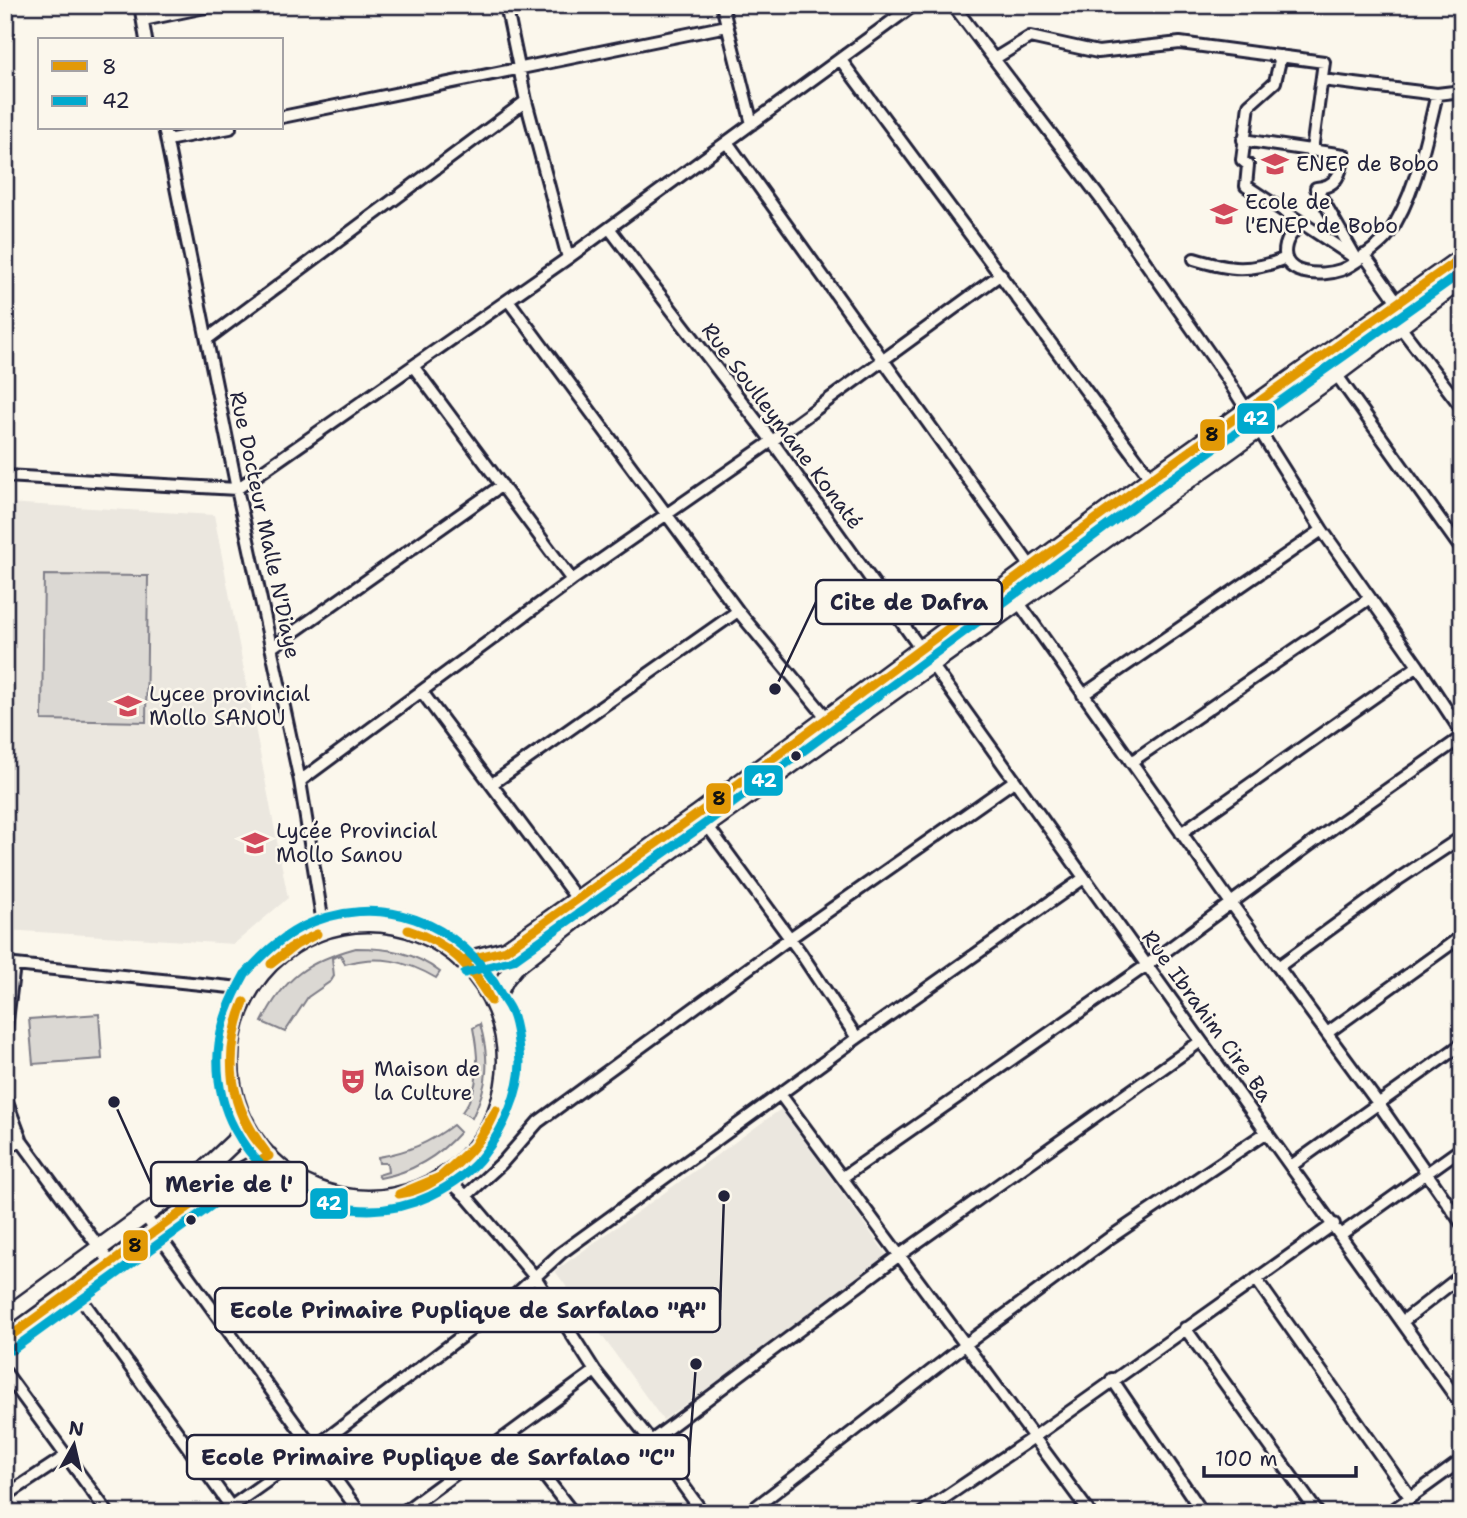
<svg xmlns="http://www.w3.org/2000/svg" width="1467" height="1518" viewBox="0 0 1467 1518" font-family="'Shantell Sans',sans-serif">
  <rect width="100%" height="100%" fill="#fbf7ec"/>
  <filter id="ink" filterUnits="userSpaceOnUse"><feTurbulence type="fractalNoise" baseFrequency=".0143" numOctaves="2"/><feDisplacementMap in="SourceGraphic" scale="14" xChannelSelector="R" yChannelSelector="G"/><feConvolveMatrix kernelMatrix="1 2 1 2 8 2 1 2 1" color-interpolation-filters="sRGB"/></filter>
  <g filter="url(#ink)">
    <path fill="#ebe7df" d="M 5,503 L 214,515 L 288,898 L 234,944 L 5,930 Z
      M 781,1109 L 889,1258 L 663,1420 L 555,1271 Z"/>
    <path fill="#dbd8d3" stroke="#7e7d87" stroke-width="2" d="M 44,575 L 148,576 L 146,722 L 42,720 Z
      M 356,948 C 388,948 414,952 440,972 L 436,978 C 407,961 378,954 345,964 L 341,955 L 332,958 L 334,976 L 331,981 L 308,997 L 285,1032 L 262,1022 C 284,977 309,961 356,948 Z
      M 99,1014 L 102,1059 L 33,1064 L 29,1019 Z
      M 480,1024 C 490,1060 489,1084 472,1118 L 462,1112 C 481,1088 479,1058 473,1028 Z
      M 453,1125 L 460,1132 C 438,1157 413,1172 380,1178 L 378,1175 L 388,1172 L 387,1163 L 379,1163 L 378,1157 C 408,1152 429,1143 453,1125 Z"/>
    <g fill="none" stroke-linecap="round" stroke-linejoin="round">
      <g stroke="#22223b" stroke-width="16">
        <path id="minor" d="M 140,5 L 146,40
          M 506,5 L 526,101 L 568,258
          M 722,5 L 752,124
          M 953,5 L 1103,202 L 1224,374 L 1322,530 L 1418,666 L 1462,733
          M 143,20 L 215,5
          M 1281,56 L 1275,82 L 1249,105 L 1242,160 L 1248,165 L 1246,186 L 1358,260
          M 840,59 L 1164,496
          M 994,59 L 1030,37 L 1098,52 L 1180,43 L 1324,62 L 1312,150
          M 1322,80 L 1437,94 L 1462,91
          M 282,117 L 727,26
          M 164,128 L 237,489 L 300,781 L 324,930
          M 167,140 L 230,128
          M 1243,140 L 1344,155 C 1341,173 1337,187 1316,188 L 1356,258
          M 727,142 L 1044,585
          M 1301,223 C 1296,229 1288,236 1286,245 C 1278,276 1321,277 1341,270 C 1352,266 1381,245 1388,235 C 1416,194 1425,142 1437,94
          M 609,228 L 772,441 L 1462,1406
          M 1364,255 L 1398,303
          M 1194,259 C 1230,270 1250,273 1286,258
          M 508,300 L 738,611 L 831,723
          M 1388,311 L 1462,408
          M 207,339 L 526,101
          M 1325,355 L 1336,374 L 1462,550
          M 413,366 L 572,580
          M 5,476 L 237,489 L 568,258 L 914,5
          M 1007,586 L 1231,903 L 1378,1103 L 1462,1224
          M 271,648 L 502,485
          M 422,692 L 580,903
          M 1083,695 L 1322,530
          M 1131,762 L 1370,598
          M 300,781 L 572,580 L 772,441 L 1001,274
          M 492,784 L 738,611
          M 704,821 L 800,952 L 857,1038
          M 1181,833 L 1418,666
          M 5,964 L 250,989
          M 1278,967 L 1400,878 L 1462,837
          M 1327,1033 L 1462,936
          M 5,1036 L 14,965
          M 780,1094 L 1090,1513
          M 5,1097 L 22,1142 L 112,1265
          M 5,1146 L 22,1142
          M 1291,1166 L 1462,1044
          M 444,1176 L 466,1196 L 535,1277 L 595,1371 L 651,1441 L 703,1513
          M 843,1177 L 1147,965 L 1338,824 L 1462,737
          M 466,1196 L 502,1163 L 538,1122 L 790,938 L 1014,781
          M 145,1216 L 360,1513
          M 1340,1235 L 1462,1148
          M 1256,1279 L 1410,1497
          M 72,1286 L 231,1507
          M 1402,1322 L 1462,1275
          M 1185,1328 L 1318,1513
          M 5,1372 L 108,1513
          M 1112,1379 L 1203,1513
          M 512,1434 L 573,1513
          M 651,1441 L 901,1254 L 1201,1041
          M 5,1496 L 66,1456
          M 222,1513 L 314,1448 L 511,1299 L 561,1253 L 857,1038 L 1084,878
          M 402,1513 L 595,1371
          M 748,1513 L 966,1344 L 1111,1237 L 1267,1132
          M 922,1513 L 1034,1437 L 1334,1224
          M 1389,1513 L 1462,1460"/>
      </g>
      <g stroke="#22223b" stroke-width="21">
        <path id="secondary" d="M230 1061a138 138 0 1 1 276 0a138 138 0 1 1-276 0Z
          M 462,961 L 506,950 L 699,813 L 1150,479 L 1462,257
          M 493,1003 L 506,978 L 515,967 L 587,911 L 1336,374 L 1462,279
          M 5,1317 L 198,1176 L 234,1142 L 245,1122
          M 5,1340 L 223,1182 L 269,1156"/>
      </g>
      <use href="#minor" stroke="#fbf7ec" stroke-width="10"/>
      <use href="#secondary" stroke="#fbf7ec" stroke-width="16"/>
      <g stroke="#fbf7ec" stroke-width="14">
        <path id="bus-1" d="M 408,930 C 444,941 476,966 491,1001
          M 408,930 C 450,943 469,965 491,1001
          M 462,961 L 506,950 L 699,813 L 1150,479 L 1462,257
          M 271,964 L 290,948 L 317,934
          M 271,964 L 300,942 L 317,934
          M 244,1002 C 223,1060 229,1103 266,1152
          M 244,1002 C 223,1052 227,1111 266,1152
          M 399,1194 L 440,1177 L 474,1146 L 496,1110
          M 399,1194 C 439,1189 483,1146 496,1110
          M 5,1340 L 223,1182 L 269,1156"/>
      </g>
      <g stroke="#fbf7ec" stroke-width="14">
        <path id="bus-2" d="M 465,973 L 513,960 L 706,823 L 1157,489 L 1462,272
          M 245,974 C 231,999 220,1024 218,1053 C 212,1165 331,1243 430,1196 C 450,1186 471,1172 484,1154 C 503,1130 520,1093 520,1062 C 519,1049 516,1021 510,1010 C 508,1005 504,1001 502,996 C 462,921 378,889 300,928 C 279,939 263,955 247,972
          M 12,1350 L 230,1192 L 275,1167"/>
      </g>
      <use href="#bus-1" stroke="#e29906" stroke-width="9"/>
      <use href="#bus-2" stroke="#00a9ce" stroke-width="9"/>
    </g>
  </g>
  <defs>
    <g id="university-bare" transform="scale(2.1)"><path d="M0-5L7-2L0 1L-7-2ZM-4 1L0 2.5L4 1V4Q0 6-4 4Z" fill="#d1495b" stroke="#fbf7ec" stroke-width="2.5" paint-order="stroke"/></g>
    <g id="school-bare" transform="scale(2.1)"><path d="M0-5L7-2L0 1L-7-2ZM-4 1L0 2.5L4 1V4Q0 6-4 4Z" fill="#d1495b" stroke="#fbf7ec" stroke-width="2.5" paint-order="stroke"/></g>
    <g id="theatre-bare" transform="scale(2.1)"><path d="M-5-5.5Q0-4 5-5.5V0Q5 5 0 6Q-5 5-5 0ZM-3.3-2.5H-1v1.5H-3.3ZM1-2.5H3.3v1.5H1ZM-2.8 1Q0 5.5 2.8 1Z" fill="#d1495b" stroke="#fbf7ec" stroke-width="2.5" paint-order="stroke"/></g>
  </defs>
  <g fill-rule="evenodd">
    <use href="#university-bare" x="1275" y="164"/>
    <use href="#school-bare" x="1224" y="214"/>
    <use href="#school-bare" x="128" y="706"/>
    <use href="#school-bare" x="255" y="843"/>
    <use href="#theatre-bare" x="353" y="1081"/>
  </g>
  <g fill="#22223b" stroke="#fbf7ec" stroke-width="2.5">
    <circle cx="796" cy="756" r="6"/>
    <circle cx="191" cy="1220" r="6"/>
  </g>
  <g text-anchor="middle" stroke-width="5" stroke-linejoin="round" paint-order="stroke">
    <g font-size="21" fill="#22223b" stroke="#fbf7ec" text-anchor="start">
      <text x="1296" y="171">ENEP de Bobo</text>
      <text x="1245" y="209">Ecole de<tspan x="1245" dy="24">l'ENEP de Bobo</tspan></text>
      <text x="149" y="701">Lycee provincial<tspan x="149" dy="24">Mollo SANOU</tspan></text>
      <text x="276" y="838">Lycée Provincial<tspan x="276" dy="24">Mollo Sanou</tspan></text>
      <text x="374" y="1076">Maison de<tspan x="374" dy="24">la Culture</tspan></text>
    </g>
    <g font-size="21" fill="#22223b" stroke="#fbf7ec">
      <text transform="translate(782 426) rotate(53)" y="7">Rue Soulleymane Konaté</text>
      <text transform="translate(265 525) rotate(78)" y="7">Rue Docteur Malle N'Diaye</text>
      <text transform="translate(1207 1016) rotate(54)" y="7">Rue Ibrahim Cire Ba</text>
    </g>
  </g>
  <path fill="none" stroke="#22223b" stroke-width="2.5" d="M775 689L816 602M114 1102L151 1184M724 1196L720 1310M696 1364L689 1457"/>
  <g fill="#22223b" stroke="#fbf7ec" stroke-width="2.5">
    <circle cx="775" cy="689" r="7"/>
    <circle cx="114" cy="1102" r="7"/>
    <circle cx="724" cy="1196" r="7"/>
    <circle cx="696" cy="1364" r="7"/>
  </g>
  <g fill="#fbf7ec" stroke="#22223b" stroke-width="2.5">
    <rect x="816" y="580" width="186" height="44" rx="7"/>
    <rect x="151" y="1162" width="156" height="44" rx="7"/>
    <rect x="215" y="1288" width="505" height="44" rx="7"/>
    <rect x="187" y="1435" width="502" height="44" rx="7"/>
  </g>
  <g font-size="23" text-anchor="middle" font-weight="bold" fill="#22223b">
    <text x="909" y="610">Cite de Dafra</text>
    <text x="229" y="1192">Merie de l'</text>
    <text x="468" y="1318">Ecole Primaire Puplique de Sarfalao "A"</text>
    <text x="438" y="1465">Ecole Primaire Puplique de Sarfalao "C"</text>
  </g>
  <g stroke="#fbf7ec" stroke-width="2.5">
    <rect x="1236" y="402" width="40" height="33" rx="7" fill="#00a9ce"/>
    <rect x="1199" y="418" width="27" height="34" rx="7" fill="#e29906"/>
    <rect x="743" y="764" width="41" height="33" rx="7" fill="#00a9ce"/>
    <rect x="705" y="782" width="27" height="33" rx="7" fill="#e29906"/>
    <rect x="309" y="1187" width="40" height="33" rx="7" fill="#00a9ce"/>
    <rect x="122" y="1229" width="27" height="33" rx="7" fill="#e29906"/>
  </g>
  <g font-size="19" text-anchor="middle" font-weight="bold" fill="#fff">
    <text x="1256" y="425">42</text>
    <text x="764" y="787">42</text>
    <text x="329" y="1210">42</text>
  </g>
  <g font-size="19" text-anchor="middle" font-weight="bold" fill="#111">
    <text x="1212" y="441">8</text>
    <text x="719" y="805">8</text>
    <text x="135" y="1252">8</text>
  </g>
  <rect width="1467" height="1518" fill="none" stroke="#fbf7ec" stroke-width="28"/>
  <rect x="14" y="14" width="1439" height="1490" fill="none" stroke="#22223b" stroke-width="2.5" filter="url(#ink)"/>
  <rect x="38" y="38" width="245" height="91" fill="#fbf7ec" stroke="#a4a2a5" stroke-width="2"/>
  <rect x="52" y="61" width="35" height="10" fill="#e29906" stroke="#a4a2a5" stroke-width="2"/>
  <text x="102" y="74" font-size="21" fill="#22223b">8</text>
  <rect x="52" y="96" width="35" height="10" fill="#00a9ce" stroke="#a4a2a5" stroke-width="2"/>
  <text x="102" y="108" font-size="21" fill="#22223b">42</text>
  <g transform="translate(74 1445) rotate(8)" stroke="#fbf7ec" stroke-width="5" paint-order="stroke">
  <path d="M0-5L12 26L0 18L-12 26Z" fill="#22223b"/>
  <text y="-10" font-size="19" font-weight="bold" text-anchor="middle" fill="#22223b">N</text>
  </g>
  <path d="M1204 1466v10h152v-10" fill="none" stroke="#22223b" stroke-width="3.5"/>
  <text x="1215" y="1466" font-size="21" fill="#22223b" stroke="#fbf7ec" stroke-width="5" paint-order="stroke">100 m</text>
</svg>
